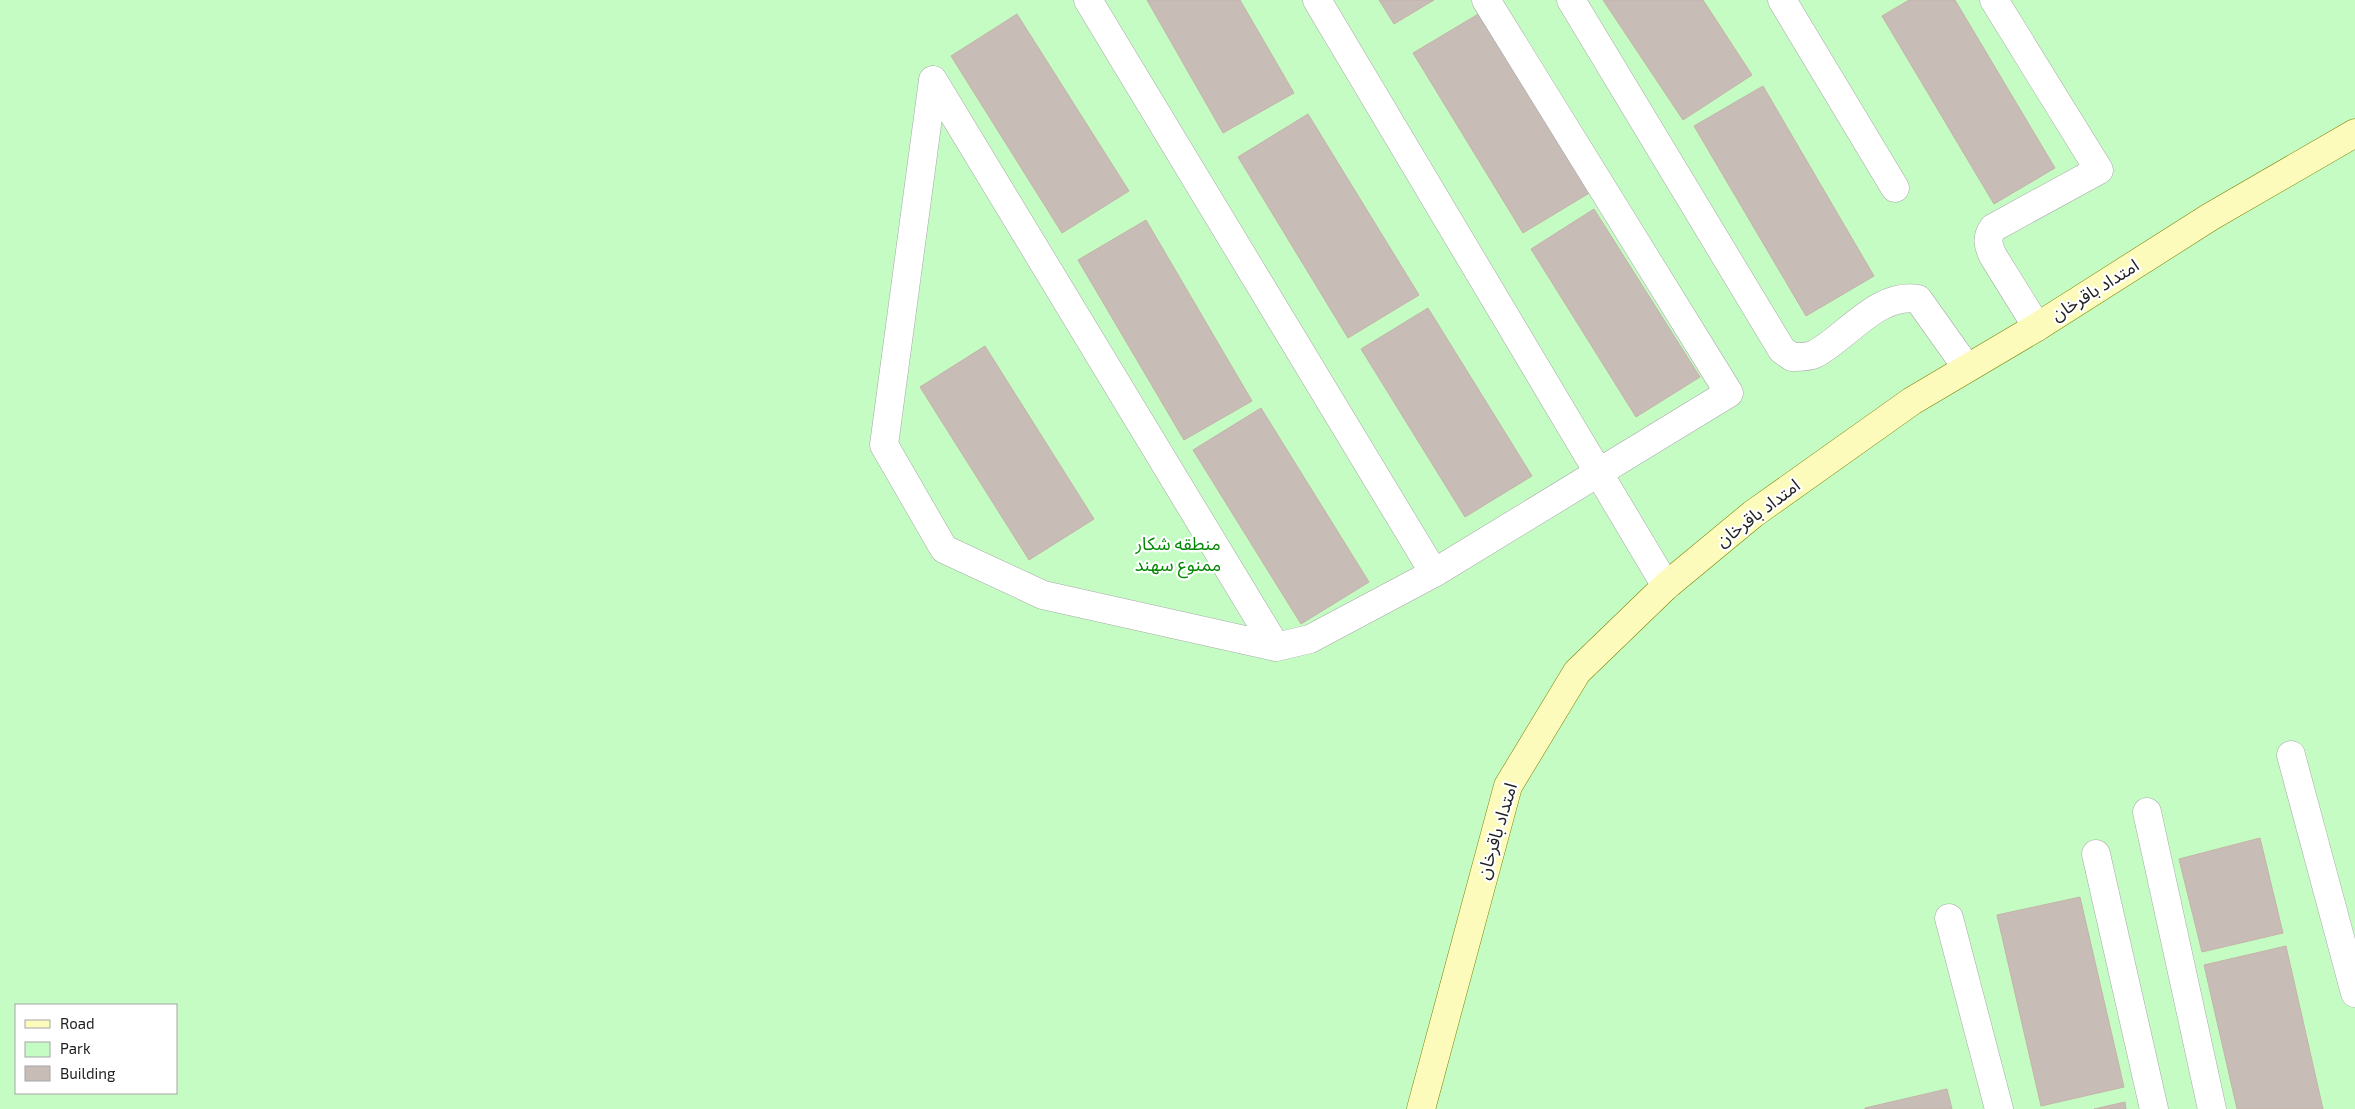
<svg xmlns="http://www.w3.org/2000/svg" width="2355" height="1109" viewBox="0 0 2355 1109" font-family="'Exo 2','Noto Sans Arabic',sans-serif">
  <rect width="100%" height="100%" fill="#f2eee8"/>
  <path fill="#c4fcc4" fill-rule="evenodd" d="M 0,0 L 2355,0 L 2355,1109 L 0,1109 ZM 16,1005 L 176,1005 L 176,1093 L 16,1093 Z"/>
  <path fill="#c7bdb6" stroke="#c5b3a9" d="M 1147,0 L 1240,0 L 1294,93 L 1223,133 Z
    M 1379,0 L 1434,0 L 1394,24 Z
    M 1603,0 L 1703,0 L 1752,75 L 1683,120 Z
    M 1909,0 L 1955,0 L 2055,168 L 1994,204 L 1882,16 Z
    M 1480,13 L 1591,192 L 1523,233 L 1413,53 Z
    M 1017,14 L 1129,191 L 1062,233 L 951,56 Z
    M 1763,86 L 1874,276 L 1806,316 L 1694,126 Z
    M 1308,114 L 1419,295 L 1348,338 L 1238,157 Z
    M 1594,209 L 1700,377 L 1636,417 L 1531,249 Z
    M 1146,220 L 1252,401 L 1184,440 L 1078,260 Z
    M 1428,308 L 1532,476 L 1465,517 L 1361,349 Z
    M 985,346 L 1094,519 L 1029,560 L 920,387 Z
    M 1261,408 L 1369,582 L 1301,624 L 1193,450 Z
    M 2260,838 L 2283,933 L 2202,952 L 2179,859 Z
    M 2080,897 L 2124,1087 L 2041,1106 L 1997,915 Z
    M 2286,946 L 2323,1109 L 2237,1109 L 2204,965 Z
    M 1947,1089 L 1952,1109 L 1865,1109 L 1865,1108 Z
    M 2125,1102 L 2126,1109 L 2094,1109 Z"/>
  <g fill="none" stroke-linecap="round" stroke-linejoin="round">
    <g stroke="#a8a8a8" stroke-width="29">
      <path id="street" d="M 1088,0 L 1434,573
        M 1317,0 L 1666,586
        M 1571,0 L 1782,350 L 1792,357 C 1799,357 1809,357 1815,354 C 1847,337 1878,292 1918,299 L 1967,368
        M 1782,0 L 1895,188
        M 1994,0 L 2099,170 L 1993,228 C 1986,238 1988,245 1993,256 L 2037,327
        M 933,80 L 884,445 L 944,549 L 1043,595 L 1276,647 L 1310,639 L 1434,573 L 1729,393 L 1486,0
        M 933,80 L 1276,647
        M 2291,755 L 2355,993
        M 2147,812 L 2212,1109
        M 2096,854 L 2154,1109
        M 1949,918 L 1999,1109"/>
    </g>
    <g stroke="#7e8000" stroke-width="29">
      <path id="secondary" d="M 1421,1109 L 1508,786 L 1577,672 L 1666,586 L 1753,514 L 1912,401 L 2037,327 L 2210,217 L 2355,133"/>
    </g>
    <use href="#street" stroke="#fff" stroke-width="28"/>
    <use href="#secondary" stroke="#fdfbbb" stroke-width="28"/>
  </g>
  <g text-anchor="middle" stroke-width="4.5" stroke-linejoin="round" paint-order="stroke">
    <g font-size="18" fill="#212121" stroke="#fff">
      <text transform="translate(2095 290) rotate(-32)" y="6">امتداد باقرخان</text>
      <text transform="translate(1758 513) rotate(-37)" y="6">امتداد باقرخان</text>
      <text transform="translate(1497 831) rotate(-73)" y="6">امتداد باقرخان</text>
    </g>
    <g font-size="18" fill="#068806" stroke="#fff">
      <text x="1178" y="550">منطقه شکار<tspan x="1178" dy="21">ممنوع سهند</tspan></text>
    </g>
  </g>
  <rect x="15" y="1004" width="162" height="90" fill="#ffffff" stroke="#a6a6a6"/>
  <rect x="25" y="1020" width="25" height="8" fill="#fdfbbb" stroke="#a6a6a6"/>
  <text x="60" y="1029" font-size="15" fill="#212121">Road</text>
  <rect x="25" y="1042" width="25" height="15" fill="#c4fcc4" stroke="#a6a6a6"/>
  <text x="60" y="1054" font-size="15" fill="#212121">Park</text>
  <rect x="25" y="1066" width="25" height="15" fill="#c7bdb6" stroke="#a6a6a6"/>
  <text x="60" y="1079" font-size="15" fill="#212121">Building</text>
</svg>
